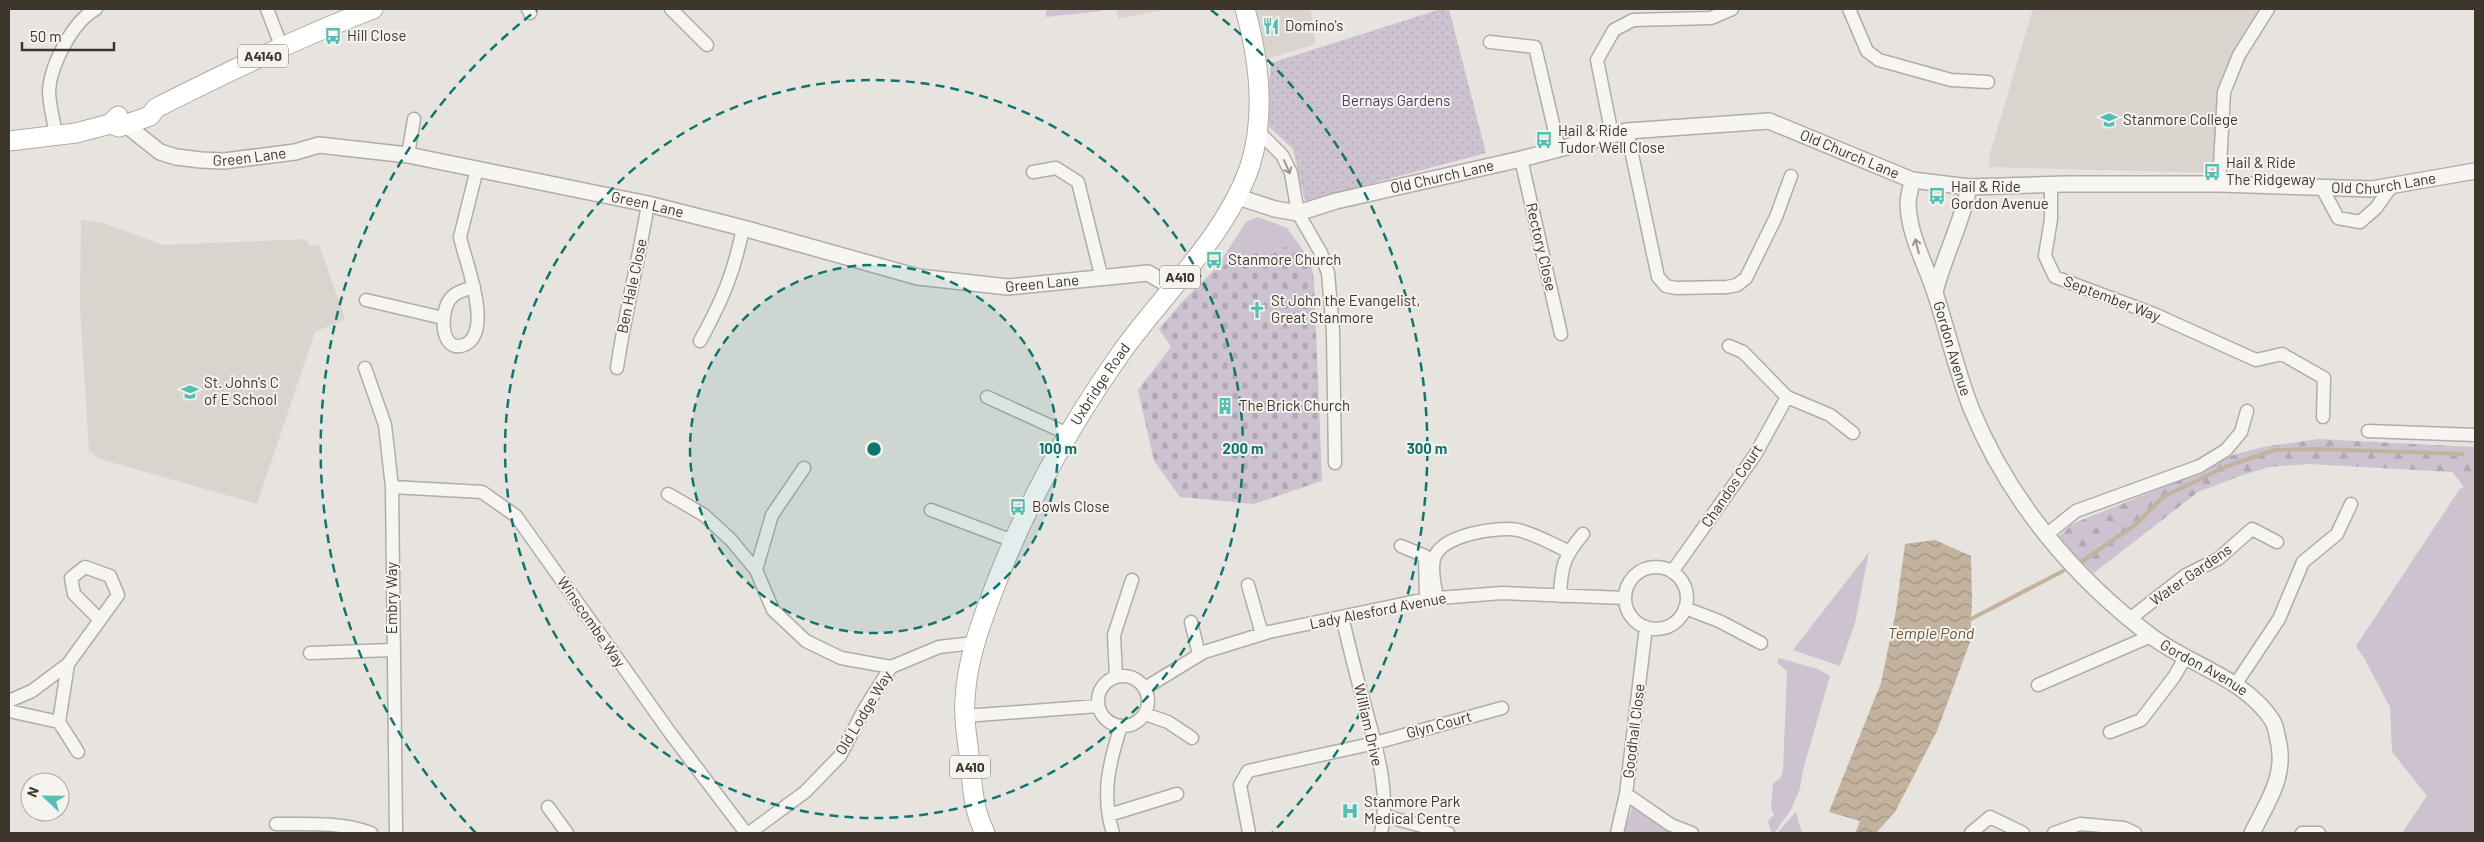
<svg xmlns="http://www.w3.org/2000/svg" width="2484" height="842" viewBox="0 0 2484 842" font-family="Barlow,sans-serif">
  <defs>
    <pattern id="forest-firs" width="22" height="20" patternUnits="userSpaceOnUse" patternTransform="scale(1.25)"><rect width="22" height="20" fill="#cdc2d0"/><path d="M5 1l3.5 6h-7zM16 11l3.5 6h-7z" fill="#b1a7b3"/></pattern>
    <pattern id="cemetery-stones" width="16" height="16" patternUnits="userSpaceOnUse" patternTransform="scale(1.25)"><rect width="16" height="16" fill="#cdc2d0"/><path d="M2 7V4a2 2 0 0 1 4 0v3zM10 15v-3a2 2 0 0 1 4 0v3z" fill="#b1a7b3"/></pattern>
    <pattern id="park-dots" width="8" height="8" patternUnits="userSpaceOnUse" patternTransform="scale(1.25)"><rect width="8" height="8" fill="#cdc2d0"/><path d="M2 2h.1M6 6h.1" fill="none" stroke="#b1a7b3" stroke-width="1.8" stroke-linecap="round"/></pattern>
    <pattern id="water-waves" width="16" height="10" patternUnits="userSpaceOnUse" patternTransform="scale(1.25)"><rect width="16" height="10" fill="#c3b39e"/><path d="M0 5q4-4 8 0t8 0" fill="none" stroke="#a09281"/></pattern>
  </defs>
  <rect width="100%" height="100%" fill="#e7e4e0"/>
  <path fill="#d9d4ce" d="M 1117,9 L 1170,9 L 1118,19 Z
    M 1253,9 L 1310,9 L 1316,44 L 1267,59 Z
    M 2033,9 L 2261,9 L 2222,82 L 2215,173 L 1989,167 L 1989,157 Z
    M 81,220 L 103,223 L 163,245 L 306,239 L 309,246 L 319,244 L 345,319 L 315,332 L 257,504 L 100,459 L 89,451 L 80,309 Z"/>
  <path fill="#cdc2d0" d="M 1046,9 L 1101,9 L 1102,11 L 1046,17 Z
    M 1258,217 L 1287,228 L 1303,250 C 1270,244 1248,259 1216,268 L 1246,222 Z
    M 2475,479 L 2475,833 L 2402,833 L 2427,796 L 2392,752 L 2390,707 L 2365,660 L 2356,646 L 2459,490 Z
    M 1869,552 L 1855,623 L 1840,666 L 1793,650 Z
    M 1779,658 L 1818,669 L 1830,676 L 1803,770 L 1800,788 L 1791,810 L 1774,833 L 1771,833 L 1768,821 L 1774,815 L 1771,808 L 1773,784 L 1781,777 L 1783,769 L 1787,671 L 1777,663 Z
    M 1635,807 L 1673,833 L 1623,833 L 1632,808 Z
    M 1796,812 L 1802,833 L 1777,833 Z"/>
  <path fill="url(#forest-firs)" d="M 2318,439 L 2475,447 L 2475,479 L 2464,487 L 2452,472 L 2308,464 L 2269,467 L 2240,476 L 2198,492 L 2094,573 L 2069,551 L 2059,536 L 2072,524 L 2196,474 L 2233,455 L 2263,447 Z"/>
  <path fill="url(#cemetery-stones)" d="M 1287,247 L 1303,250 L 1311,263 L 1314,280 L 1322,481 L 1254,504 L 1180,497 L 1154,461 L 1138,390 L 1171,347 L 1159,329 L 1182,302 L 1216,268 L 1265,250 Z"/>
  <path fill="url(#park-dots)" d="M 1441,9 L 1449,9 L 1486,153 L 1305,201 L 1293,149 L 1265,123 L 1271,63 Z"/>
  <path fill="url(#water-waves)" d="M 1935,540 L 1971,556 L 1972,601 L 1970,642 L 1937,731 L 1895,812 L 1876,833 L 1855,833 L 1860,821 L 1829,812 L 1881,683 L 1896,610 L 1905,544 Z"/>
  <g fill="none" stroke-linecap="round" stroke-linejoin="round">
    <path stroke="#c3b39e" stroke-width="4" d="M 2081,562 L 2135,525 L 2163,497 L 2225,467 L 2275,450 L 2318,449 L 2463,454
      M 1971,619 L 2063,571"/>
    <g stroke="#b1aca6" stroke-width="15">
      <path id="minor" d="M 267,9 L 282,48
        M 528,9 L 530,13
        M 671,9 L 707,45
        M 1849,9 L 1867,51 L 1879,60 L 1951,80 L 1988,82
        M 1490,42 L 1535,47 L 1559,149
        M 1258,131 L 1282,155 L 1291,173 L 1298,213 L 1321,253 L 1328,273 L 1333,332 L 1335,463
        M 1627,131 L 1658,277 L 1666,286 L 1676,288 L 1727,287 L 1737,285 L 1746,278 L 1776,217 L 1791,176
        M 1612,135 L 1597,60 L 1614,30 L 1633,20 L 1711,18 L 1732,9
        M 56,136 C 54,121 49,104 49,90 C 51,64 73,21 96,9
        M 408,155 L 414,119
        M 1521,159 L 1561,334
        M 1033,172 L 1056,168 L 1078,182 L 1102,279
        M 2051,184 L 2051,219 L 2045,256 L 2055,277 L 2154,314 L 2256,360 L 2282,354 L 2324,378 L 2323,417
        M 2219,184 L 2224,92 L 2239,55 L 2268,9
        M 2322,188 L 2338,218 L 2360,222 L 2376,208 L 2391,187
        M 474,287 C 467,289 458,291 453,296 C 439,307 439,354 464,345 C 495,333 464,258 460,237 L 477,169
        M 366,300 L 443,318
        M 700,341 C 722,301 734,273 743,228
        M 365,368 L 385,425 L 392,487 L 396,833
        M 617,368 C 625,313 639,259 648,204
        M 987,397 L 1068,434
        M 1787,397 L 1830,415 L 1853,433
        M 2368,431 L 2475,435
        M 392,487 L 482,492 L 516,516 L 671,734 L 746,833
        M 668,494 L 704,515 L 731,540 L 756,570 L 773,610 L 806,641 L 841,658 L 891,667
        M 931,510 L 1013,541
        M 2046,535 L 2076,511 L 2200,466 L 2226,450 L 2241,432 L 2247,411
        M 1401,546 L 1425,556 L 1426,599
        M1625 598a31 31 0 1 1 62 0a31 31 0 1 1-62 0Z
        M 756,570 L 772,515 L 804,468
        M 1672,572 L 1755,455 L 1787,397 L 1743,352 L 1729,346
        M 1248,585 L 1262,634
        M 1560,596 C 1561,567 1564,556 1583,534
        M 1437,598 C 1435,586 1431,572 1434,559 C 1440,535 1497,526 1518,530 C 1535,534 1552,544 1568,551
        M 1685,608 L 1719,621 L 1761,643
        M 1342,617 C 1349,645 1355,672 1363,699 C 1374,741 1391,789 1381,833
        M 2131,618 L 2186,575 L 2218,559 L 2252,529 L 2277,542
        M 1191,622 L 1199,654
        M 310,653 L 392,650
        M1098 701a25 25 0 1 1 50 0a25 25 0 1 1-50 0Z
        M 1116,677 L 1114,635 L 1132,580
        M 2038,685 L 2151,636
        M 2235,685 L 2279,619 L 2303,562 L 2337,534 L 2351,504
        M 1145,688 L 1204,652 L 1269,632 L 1426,599 L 1502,593 L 1625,598
        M 9,701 L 32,691 L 68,664 L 118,595 L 110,576 L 85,567 L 71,578 L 74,594 L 100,620
        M 9,711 L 59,722 L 78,752
        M 1145,714 L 1168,722 L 1192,738
        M 965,716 L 1098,706
        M 59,722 L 68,664
        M 2110,732 L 2141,720 L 2174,677 L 2185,658
        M 1626,794 L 1671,825 L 1692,833
        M 548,807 L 567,833
        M 1109,815 L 1177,794
        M 1385,816 L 1448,833
        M 276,824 C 308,824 341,822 371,833
        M 749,833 L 805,792 L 840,756 L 865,708 L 891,667 L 939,647 L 973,643
        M 1113,833 C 1101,795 1109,763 1121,726
        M 1249,833 L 1240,785 L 1248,771 L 1375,743 L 1502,708
        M 1617,833 L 1626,794 L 1646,627
        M 1971,833 L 1990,817 L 2023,833
        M 2054,833 L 2080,824 L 2124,828 L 2135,833
        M 2302,833 L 2319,833"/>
    </g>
    <g stroke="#b1aca6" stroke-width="18">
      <g id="tertiary">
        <path id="s1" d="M 126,125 L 160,152 L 176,157 L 201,160 L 224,161 L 295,152 L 319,145 L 408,155 L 648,204 L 743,228 L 918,277 L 1008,287 L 1148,273 L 1172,287"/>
        <path id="s2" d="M 1912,180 C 1911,188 1908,197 1908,204 C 1909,237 1927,266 1936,296 C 1948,333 1957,372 1971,408 C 2008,499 2073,577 2151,636 C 2189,665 2245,678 2272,720 C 2275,724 2276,730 2277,735 C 2288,774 2269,799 2252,833"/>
        <path id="s3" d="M 1238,197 L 1275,209 L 1298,213 L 1336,201 L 1521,159 L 1627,131 L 1769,121 L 1912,180 L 1969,187 L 2065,184 L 2219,184 L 2372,189 L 2475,171"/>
        <path d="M 1935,292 C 1944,256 1962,223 1969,187"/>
      </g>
    </g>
    <g stroke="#b1aba0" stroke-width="21">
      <g id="primary">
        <path d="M 110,124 L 119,127 L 150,116 L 156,108 C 227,72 299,37 373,9"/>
        <path d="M 9,141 L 76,133 L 110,124 L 118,116"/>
        <path id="s4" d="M 985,833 C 973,809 973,790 970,763 C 968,742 963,720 965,699 C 967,662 979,628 992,594 C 1024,508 1068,428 1121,353 C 1163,294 1226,236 1250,166 C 1266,115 1259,59 1245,9"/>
      </g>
    </g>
    <use href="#minor" stroke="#f6f5f2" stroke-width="12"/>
    <use href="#tertiary" stroke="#f6f5f2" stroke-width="15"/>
    <use href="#primary" stroke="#fff" stroke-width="19"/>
  </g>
  <defs><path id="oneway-shaft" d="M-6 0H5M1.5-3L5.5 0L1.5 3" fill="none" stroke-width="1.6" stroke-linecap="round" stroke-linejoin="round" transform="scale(1.25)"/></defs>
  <g stroke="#9a968e">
    <use href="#oneway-shaft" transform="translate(1287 167) rotate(66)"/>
    <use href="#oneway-shaft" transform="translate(1917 246) rotate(-104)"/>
  </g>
  <circle cx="874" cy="449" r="184" fill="#0f766e" fill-opacity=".12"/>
  <g fill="none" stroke="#0f766e" stroke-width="2.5" stroke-dasharray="9 6">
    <circle cx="874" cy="449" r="184"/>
    <circle cx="874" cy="449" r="369"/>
    <path d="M476 833A553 553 0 0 1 537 10M1211 10A553 553 0 0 1 1272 833"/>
  </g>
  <defs>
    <g id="restaurant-bare" transform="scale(1.35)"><path d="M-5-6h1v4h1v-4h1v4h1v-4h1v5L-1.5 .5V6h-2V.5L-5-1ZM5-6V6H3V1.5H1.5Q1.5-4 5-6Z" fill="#51bfb2" stroke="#f5f3ef" stroke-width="2.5" paint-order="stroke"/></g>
    <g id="bus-bare" transform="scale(1.35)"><path d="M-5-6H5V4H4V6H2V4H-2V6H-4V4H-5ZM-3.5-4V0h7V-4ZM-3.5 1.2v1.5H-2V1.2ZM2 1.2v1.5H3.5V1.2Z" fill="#51bfb2" stroke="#f5f3ef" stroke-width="2.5" paint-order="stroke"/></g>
    <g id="university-bare" transform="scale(1.35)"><path d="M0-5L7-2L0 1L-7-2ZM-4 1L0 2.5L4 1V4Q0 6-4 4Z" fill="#51bfb2" stroke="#f5f3ef" stroke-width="2.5" paint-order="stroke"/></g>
    <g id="church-bare" transform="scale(1.35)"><path d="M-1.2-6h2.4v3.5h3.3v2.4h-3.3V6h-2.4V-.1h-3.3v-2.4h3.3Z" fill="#51bfb2" stroke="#f5f3ef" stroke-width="2.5" paint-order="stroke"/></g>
    <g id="school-bare" transform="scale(1.35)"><path d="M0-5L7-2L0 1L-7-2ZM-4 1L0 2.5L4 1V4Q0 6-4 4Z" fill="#51bfb2" stroke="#f5f3ef" stroke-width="2.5" paint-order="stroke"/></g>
    <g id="building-bare" transform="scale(1.35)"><path d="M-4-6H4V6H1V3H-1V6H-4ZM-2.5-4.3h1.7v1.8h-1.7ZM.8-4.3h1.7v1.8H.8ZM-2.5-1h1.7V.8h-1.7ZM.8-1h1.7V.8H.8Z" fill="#51bfb2" stroke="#f5f3ef" stroke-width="2.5" paint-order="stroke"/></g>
    <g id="hospital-bare" transform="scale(1.35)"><path d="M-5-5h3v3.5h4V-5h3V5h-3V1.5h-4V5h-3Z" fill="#51bfb2" stroke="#f5f3ef" stroke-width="2.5" paint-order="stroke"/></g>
  </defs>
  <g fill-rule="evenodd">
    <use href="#restaurant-bare" x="1271" y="26"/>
    <use href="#bus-bare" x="333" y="36"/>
    <use href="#university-bare" x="2109" y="120"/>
    <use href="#bus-bare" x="1544" y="140"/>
    <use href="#bus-bare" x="2212" y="172"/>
    <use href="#bus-bare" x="1937" y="196"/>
    <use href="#bus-bare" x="1214" y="260"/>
    <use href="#church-bare" x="1257" y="310"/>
    <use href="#school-bare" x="190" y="392"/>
    <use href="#building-bare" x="1225" y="406"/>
    <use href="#bus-bare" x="1018" y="507"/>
    <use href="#hospital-bare" x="1350" y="811"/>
  </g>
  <g text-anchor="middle" stroke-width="4" stroke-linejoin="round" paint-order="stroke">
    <g fill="#f5f3ef" stroke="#746f65" stroke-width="1">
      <rect x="238" y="44.5" width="50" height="23" rx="4"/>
      <rect x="1160" y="265.5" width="40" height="23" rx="4"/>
      <rect x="950" y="755.5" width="40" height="23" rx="4"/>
    </g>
    <g font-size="14" font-weight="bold" fill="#3d362a">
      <text x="263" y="61">A4140</text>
      <text x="1180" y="282">A410</text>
      <text x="970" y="772">A410</text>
    </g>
    <g font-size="15" fill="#3d362a" stroke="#f5f3ef" text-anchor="start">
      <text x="1285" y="31">Domino's</text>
      <text x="347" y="41">Hill Close</text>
      <text x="2123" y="125">Stanmore College</text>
      <text x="1558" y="136">Hail &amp; Ride<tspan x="1558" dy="17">Tudor Well Close</tspan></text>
      <text x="2226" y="168">Hail &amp; Ride<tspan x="2226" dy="17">The Ridgeway</tspan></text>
      <text x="1951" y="192">Hail &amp; Ride<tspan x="1951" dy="17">Gordon Avenue</tspan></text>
      <text x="1228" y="265">Stanmore Church</text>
      <text x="1271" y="306">St John the Evangelist,<tspan x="1271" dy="17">Great Stanmore</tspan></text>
      <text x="204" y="388">St. John's C<tspan x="204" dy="17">of E School</tspan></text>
      <text x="1239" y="411">The Brick Church</text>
      <text x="1032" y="512">Bowls Close</text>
      <text x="1364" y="807">Stanmore Park<tspan x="1364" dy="17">Medical Centre</tspan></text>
    </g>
    <g font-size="15" fill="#523957" stroke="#f5f3ef">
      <text x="1396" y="106">Bernays Gardens</text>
    </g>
    <g font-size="15" fill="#3d362a" stroke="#f5f3ef">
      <text dy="5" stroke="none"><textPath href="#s3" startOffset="631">Old Church Lane</textPath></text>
      <text dy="5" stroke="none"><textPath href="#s1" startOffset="134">Green Lane</textPath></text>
      <text dy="5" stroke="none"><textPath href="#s3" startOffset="211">Old Church Lane</textPath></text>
      <text dy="5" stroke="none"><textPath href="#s3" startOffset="1171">Old Church Lane</textPath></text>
      <text dy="5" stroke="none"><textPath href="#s1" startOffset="539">Green Lane</textPath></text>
      <text transform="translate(1541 247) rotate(77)" y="5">Rectory Close</text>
      <text dy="5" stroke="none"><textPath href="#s1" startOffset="944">Green Lane</textPath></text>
      <text transform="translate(632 286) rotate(-78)" y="5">Ben Hale Close</text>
      <text transform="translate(2112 299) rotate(21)" y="5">September Way</text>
      <text dy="5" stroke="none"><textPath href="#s2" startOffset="176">Gordon Avenue</textPath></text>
      <text dy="5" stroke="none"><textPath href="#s4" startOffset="482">Uxbridge Road</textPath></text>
      <text transform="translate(1732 486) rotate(-56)" y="5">Chandos Court</text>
      <text transform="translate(2191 575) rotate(-35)" y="5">Water Gardens</text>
      <text transform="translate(392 598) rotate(-90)" y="5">Embry Way</text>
      <text transform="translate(1378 611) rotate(-11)" y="5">Lady Alesford Avenue</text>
      <text transform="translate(591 622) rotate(55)" y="5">Winscombe Way</text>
      <text dy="5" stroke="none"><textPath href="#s2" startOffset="594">Gordon Avenue</textPath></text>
      <text transform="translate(864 713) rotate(-59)" y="5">Old Lodge Way</text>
      <text transform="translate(1368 725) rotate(77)" y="5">William Drive</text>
      <text transform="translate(1439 725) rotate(-15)" y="5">Glyn Court</text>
      <text transform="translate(1634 731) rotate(-83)" y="5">Goodhall Close</text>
    </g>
    <g font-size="16" font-style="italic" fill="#6c5739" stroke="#f5f3ef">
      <text x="1931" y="639">Temple Pond</text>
    </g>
  </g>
  <circle cx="874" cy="449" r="8" fill="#0f766e" stroke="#f5f3ef" stroke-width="2.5"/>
  <g font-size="15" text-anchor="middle" font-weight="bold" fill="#0f766e" stroke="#f5f3ef" stroke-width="4" stroke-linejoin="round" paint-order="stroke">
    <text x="1058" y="454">100 m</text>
    <text x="1243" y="454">200 m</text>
    <text x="1427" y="454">300 m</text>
  </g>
  <rect width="2484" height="842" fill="none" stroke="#3d362a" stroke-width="20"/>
  <g transform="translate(45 797) rotate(292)"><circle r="24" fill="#f5f3ef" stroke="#aba7a0"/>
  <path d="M0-4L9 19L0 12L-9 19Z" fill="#51bfb2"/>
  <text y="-8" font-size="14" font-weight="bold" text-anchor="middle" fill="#3d362a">N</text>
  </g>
  <path d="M22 42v8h92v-8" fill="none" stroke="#3d362a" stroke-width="2.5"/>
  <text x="30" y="42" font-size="15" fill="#3d362a" stroke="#f5f3ef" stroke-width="4" paint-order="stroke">50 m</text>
</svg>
